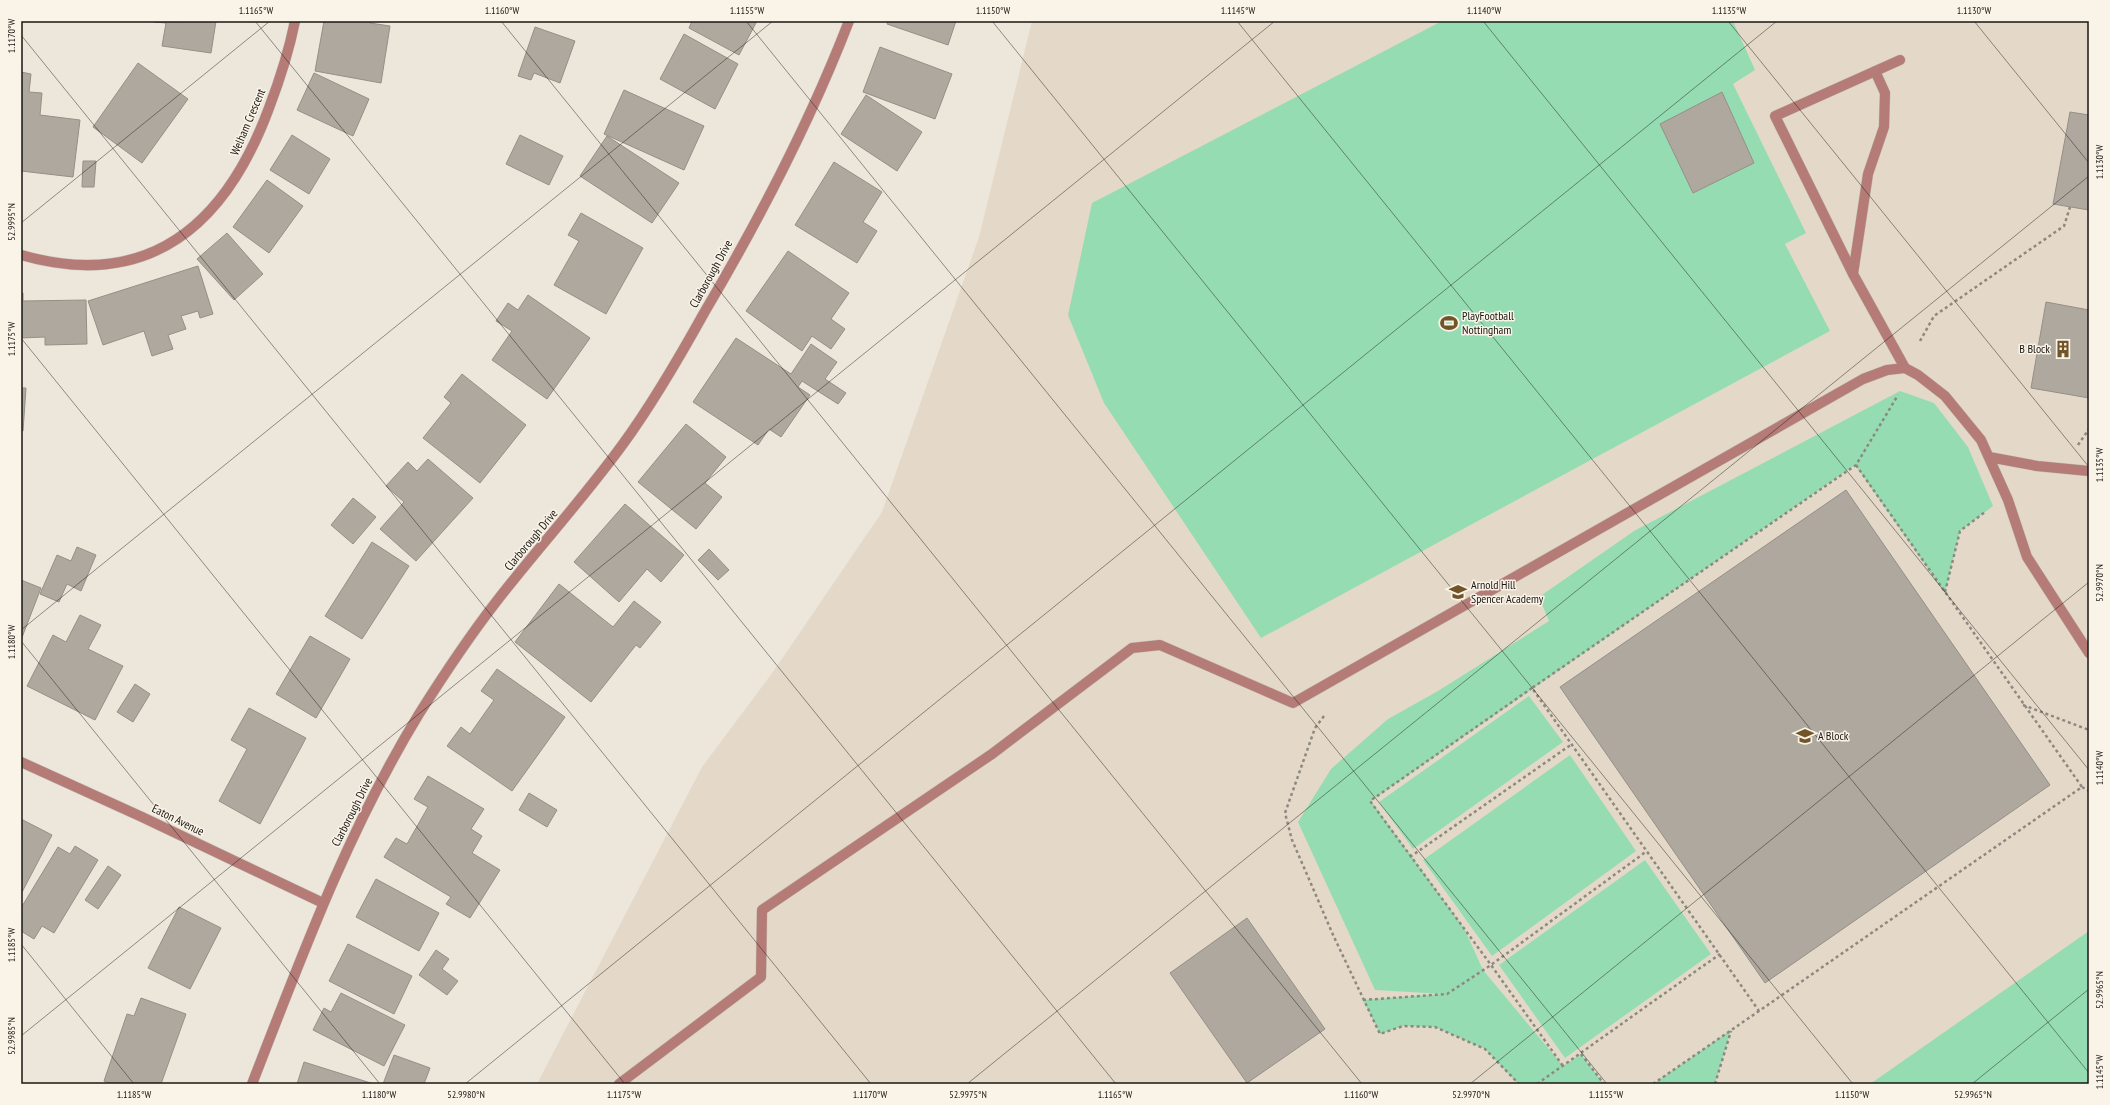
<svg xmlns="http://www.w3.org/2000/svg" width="2110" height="1105" viewBox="0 0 2110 1105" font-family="'PT Sans Narrow',sans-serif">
  <rect width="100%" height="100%" fill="#ede6db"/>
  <path fill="#e4d9c8" d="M 1032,21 L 2089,21 L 2089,1084 L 537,1084 L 702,767 L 773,672 L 882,512 L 979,237 Z"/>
  <path fill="#96dcb3" d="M 1442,21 L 1733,21 L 1755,70 L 1733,84 L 1806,233 L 1785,244 L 1830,331 L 1261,638 L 1104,403 L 1068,315 L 1092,203 Z
    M 1900,391 L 1934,403 L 1968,447 L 1993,506 L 1960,531 L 1945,593 L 1855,465 L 1371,801 L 1464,928 L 1483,970 L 1563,1066 L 1581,1054 L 1604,1084 L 1518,1084 L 1485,1049 L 1435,1027 L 1403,1026 L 1380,1034 L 1363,1000 L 1443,994 L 1375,990 L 1298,822 L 1331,769 L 1388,719 L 1438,691 L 1549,621 L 1539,597 L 1634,531 Z
    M 1529,696 L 1563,742 L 1413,849 L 1379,802 Z
    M 1570,755 L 1636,851 L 1492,956 L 1423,860 Z
    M 1645,860 L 1711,954 L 1565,1058 L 1499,965 Z
    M 2089,931 L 2089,1084 L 1870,1084 Z
    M 1731,1030 L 1715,1084 L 1653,1084 Z"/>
  <path fill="#afa89e" stroke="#968f86" d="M 216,21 L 211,53 L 162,46 L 166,23 L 154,22 Z
    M 324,21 L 371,21 L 370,23 L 390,26 L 381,83 L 315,71 Z
    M 692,21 L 757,21 L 739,55 L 689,28 Z
    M 888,21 L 956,21 L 948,45 L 887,24 Z
    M 535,27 L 575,41 L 560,83 L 534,73 L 531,80 L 518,76 Z
    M 684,34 L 738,64 L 715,109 L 660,79 Z
    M 880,47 L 952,74 L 935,119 L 863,92 Z
    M 138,63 L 188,99 L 142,163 L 93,127 Z
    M 21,72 L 31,74 L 29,92 L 42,93 L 40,115 L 80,120 L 73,177 L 21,171 Z
    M 314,73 L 369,99 L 353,136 L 297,110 Z
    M 624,90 L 704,126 L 684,170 L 604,134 Z
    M 1722,92 L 1754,163 L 1693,193 L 1660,124 Z
    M 866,95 L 922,132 L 897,171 L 841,134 Z
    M 2070,112 L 2089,115 L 2089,210 L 2053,204 Z
    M 292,135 L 330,159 L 309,194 L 270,170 Z
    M 520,135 L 563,156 L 549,185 L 506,164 Z
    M 607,136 L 679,183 L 652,223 L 580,176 Z
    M 83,161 L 96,161 L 94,187 L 82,187 Z
    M 834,162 L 882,192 L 863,222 L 877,231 L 857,263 L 795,225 Z
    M 267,180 L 303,206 L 269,253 L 233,227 Z
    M 581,213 L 643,248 L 606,314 L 554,285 L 579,241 L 568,235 Z
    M 227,233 L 263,274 L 234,300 L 197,259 Z
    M 788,251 L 849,293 L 831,319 L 845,329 L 831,349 L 812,336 L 802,351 L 746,311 Z
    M 198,266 L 213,314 L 200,318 L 198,311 L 181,316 L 186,329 L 168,335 L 173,349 L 152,356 L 144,331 L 103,345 L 88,301 Z
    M 21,293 L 23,293 L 23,301 L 86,300 L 87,344 L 45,345 L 45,337 L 21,338 Z
    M 528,295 L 590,338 L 547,399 L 492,360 L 512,331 L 496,321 L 508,303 L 518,310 Z
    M 2046,302 L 2089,310 L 2089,398 L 2031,388 Z
    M 736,338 L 791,374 L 811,344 L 837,362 L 825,379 L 846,393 L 838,404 L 802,381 L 798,387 L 810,395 L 781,437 L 769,429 L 758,445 L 693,402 Z
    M 462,374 L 526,425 L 480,483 L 423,438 L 451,403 L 444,397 Z
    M 21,388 L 26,388 L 23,431 L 21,431 Z
    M 686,424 L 726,457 L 705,483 L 722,497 L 696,529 L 638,482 Z
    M 428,459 L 473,498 L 416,561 L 380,529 L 404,502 L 386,486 L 408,462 L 417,471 Z
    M 1846,490 L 2050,785 L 1765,983 L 1560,687 Z
    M 353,498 L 376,517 L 353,544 L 331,525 Z
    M 625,504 L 684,555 L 661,582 L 647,569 L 619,602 L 574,562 Z
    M 372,542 L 409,566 L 362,639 L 325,616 Z
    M 77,547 L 96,555 L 81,591 L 67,584 L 59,602 L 40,594 L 57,555 L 71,561 Z
    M 709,549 L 729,570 L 718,580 L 698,560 Z
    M 21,580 L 41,588 L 21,640 Z
    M 559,584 L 613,627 L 634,601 L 661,622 L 640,648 L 636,645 L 591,702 L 515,642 Z
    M 80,615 L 101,625 L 88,649 L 123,666 L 95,720 L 27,686 L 53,635 L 66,642 Z
    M 310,636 L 350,659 L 316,718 L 276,694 Z
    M 497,669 L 565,717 L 512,791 L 447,746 L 461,727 L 470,734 L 494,700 L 481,691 Z
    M 135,684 L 150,694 L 133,722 L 117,712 Z
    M 249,708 L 306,738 L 260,824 L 219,801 L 247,749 L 231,740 Z
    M 428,776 L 484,809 L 471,829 L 482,836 L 472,853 L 500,870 L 470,918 L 446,904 L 451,897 L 384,857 L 396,838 L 407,844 L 428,807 L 414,799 Z
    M 529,793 L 557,810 L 547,827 L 519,810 Z
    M 21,819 L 52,835 L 21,894 Z
    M 75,846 L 98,860 L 54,933 L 42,926 L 34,939 L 21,931 L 21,908 L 58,847 L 70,854 Z
    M 108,866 L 121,875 L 98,909 L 85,900 Z
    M 376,879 L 439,913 L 419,951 L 356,917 Z
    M 179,907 L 221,928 L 190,989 L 148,968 Z
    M 1247,918 L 1325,1029 L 1247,1083 L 1170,973 Z
    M 348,944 L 412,976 L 394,1014 L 329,981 Z
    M 436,950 L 449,959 L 442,969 L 458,981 L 447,995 L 419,975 Z
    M 341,993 L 405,1025 L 384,1066 L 313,1030 L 324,1008 L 331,1012 Z
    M 141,998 L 186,1014 L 161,1084 L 112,1084 L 104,1081 L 127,1014 L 134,1016 Z
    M 394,1055 L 430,1068 L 424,1084 L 383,1084 Z
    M 304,1062 L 374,1084 L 297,1084 Z"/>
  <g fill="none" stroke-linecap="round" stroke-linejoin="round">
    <g stroke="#c7c1b7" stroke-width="11">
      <path id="minor" d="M 1900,60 L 1775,116 L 1853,274 L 1905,368
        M 21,255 C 150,292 226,224 269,108 C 280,79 289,51 295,21
        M 1853,274 L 1868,174 L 1884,127 L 1885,93 L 1875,71
        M 1989,457 L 2037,466 L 2089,471
        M 21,762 L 142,817 L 323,903
        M 252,1084 C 301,958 348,830 419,714 C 443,676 468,638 496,602 C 537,549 583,499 623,444 C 653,403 679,358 704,313 C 759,220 810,122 849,21
        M 619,1084 L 761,977 L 762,910 L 992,754 L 1132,648 L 1160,645 L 1293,703 L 1863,379 L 1887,370 L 1905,368 L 1918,375 L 1945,396 L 1981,440 L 2008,500 L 2027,557 L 2089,653"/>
    </g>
    <path stroke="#8d8880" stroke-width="2.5" stroke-dasharray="3 3" stroke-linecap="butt" d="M 1920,341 L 1934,316 L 2064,226 L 2070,207
      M 2078,445 L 2089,429
      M 1856,465 L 2082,787 L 1759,1011 L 1532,688 L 1856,465 L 1898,395
      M 1945,592 L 1960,531 L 1985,512
      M 1532,688 L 1370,801 L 1491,965 L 1563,1066
      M 2023,705 L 2089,730
      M 1324,716 L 1315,728 L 1285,813 L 1292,840 L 1334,937 L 1380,1034 L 1403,1026 L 1435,1027 L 1485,1049 L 1519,1084
      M 2082,787 L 2089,791
      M 1410,857 L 1572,744
      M 1363,1000 L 1447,994 L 1491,965 L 1647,851
      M 1581,1054 L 1604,1084
      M 1537,1084 L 1720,954
      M 1653,1084 L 1759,1011
      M 1715,1084 L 1731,1031"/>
    <use href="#minor" stroke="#b57b77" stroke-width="10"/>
  </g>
  <path fill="none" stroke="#191713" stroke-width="1" stroke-opacity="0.45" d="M 255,21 L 1116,1084M 501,21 L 1362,1084M 746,21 L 1607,1084M 992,21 L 1853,1084M 1237,21 L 2089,1073M 1483,21 L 2089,770M 1728,21 L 2089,467M 1974,21 L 2089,163M 21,35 L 871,1084M 21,223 L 270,21M 21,338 L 625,1084M 21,630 L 773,21M 21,641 L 380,1084M 21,944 L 134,1084M 21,1036 L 1275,21M 465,1084 L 1777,21M 967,1084 L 2089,176M 1470,1084 L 2089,582M 1972,1084 L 2089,989"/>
  <defs>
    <g id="stadium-bare" transform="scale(1.38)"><path d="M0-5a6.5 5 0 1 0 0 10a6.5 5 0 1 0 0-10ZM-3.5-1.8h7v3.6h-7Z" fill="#715528" stroke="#faf3e8" stroke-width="2.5" paint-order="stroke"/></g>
    <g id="building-bare" transform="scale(1.38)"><path d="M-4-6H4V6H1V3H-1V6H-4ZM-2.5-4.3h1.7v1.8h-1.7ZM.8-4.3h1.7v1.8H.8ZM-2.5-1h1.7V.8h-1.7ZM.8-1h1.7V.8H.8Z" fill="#715528" stroke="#faf3e8" stroke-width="2.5" paint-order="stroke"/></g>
    <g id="school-bare" transform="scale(1.38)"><path d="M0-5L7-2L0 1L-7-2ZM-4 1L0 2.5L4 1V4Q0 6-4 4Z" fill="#715528" stroke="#faf3e8" stroke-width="2.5" paint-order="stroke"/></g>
  </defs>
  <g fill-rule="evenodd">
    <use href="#stadium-bare" x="1449" y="323"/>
    <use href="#building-bare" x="2063" y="349"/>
    <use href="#school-bare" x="1458" y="592"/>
    <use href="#school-bare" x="1805" y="736"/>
  </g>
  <g text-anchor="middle" stroke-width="3" stroke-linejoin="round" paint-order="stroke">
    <g font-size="12" fill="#191713" stroke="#faf3e8">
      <text transform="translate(248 122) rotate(-67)" y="4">Welham Crescent</text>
      <text transform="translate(711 274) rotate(-61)" y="4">Clarborough Drive</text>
      <text transform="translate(531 540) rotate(-50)" y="4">Clarborough Drive</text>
      <text transform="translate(352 812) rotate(-63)" y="4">Clarborough Drive</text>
      <text transform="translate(178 820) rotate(26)" y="4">Eaton Avenue</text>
    </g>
    <g font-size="12" fill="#191713" stroke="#faf3e8" text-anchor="start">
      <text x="1462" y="320">PlayFootball<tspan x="1462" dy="14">Nottingham</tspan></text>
      <text x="2050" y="353" text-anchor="end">B Block</text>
      <text x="1471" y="589">Arnold Hill<tspan x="1471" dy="14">Spencer Academy</tspan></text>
      <text x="1818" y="740">A Block</text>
    </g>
  </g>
  <rect width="2110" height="1105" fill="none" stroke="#faf3e8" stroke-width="44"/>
  <rect x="22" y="22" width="2066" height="1061" fill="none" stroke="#191713" stroke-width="1.5"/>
  <g font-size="10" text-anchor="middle" fill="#191713">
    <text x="256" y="14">1.1165°W</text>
    <text x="502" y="14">1.1160°W</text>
    <text x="747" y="14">1.1155°W</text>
    <text x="993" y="14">1.1150°W</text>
    <text x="1238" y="14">1.1145°W</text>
    <text x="1484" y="14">1.1140°W</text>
    <text x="1729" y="14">1.1135°W</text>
    <text x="1974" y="14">1.1130°W</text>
    <text transform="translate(11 36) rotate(-90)" y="4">1.1170°W</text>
    <text transform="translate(2099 162) rotate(-90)" y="4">1.1130°W</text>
    <text transform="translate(11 222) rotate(-90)" y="4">52.9995°N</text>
    <text transform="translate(11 339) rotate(-90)" y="4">1.1175°W</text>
    <text transform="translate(2099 465) rotate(-90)" y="4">1.1135°W</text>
    <text transform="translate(2099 583) rotate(-90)" y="4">52.9970°N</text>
    <text transform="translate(11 642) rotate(-90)" y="4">1.1180°W</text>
    <text transform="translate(2099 768) rotate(-90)" y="4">1.1140°W</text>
    <text transform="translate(11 945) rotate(-90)" y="4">1.1185°W</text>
    <text transform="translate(2099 990) rotate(-90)" y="4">52.9965°N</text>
    <text transform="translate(11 1036) rotate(-90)" y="4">52.9985°N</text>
    <text transform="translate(2099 1072) rotate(-90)" y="4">1.1145°W</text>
    <text x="134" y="1098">1.1185°W</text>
    <text x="379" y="1098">1.1180°W</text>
    <text x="466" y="1098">52.9980°N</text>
    <text x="624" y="1098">1.1175°W</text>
    <text x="870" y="1098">1.1170°W</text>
    <text x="968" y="1098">52.9975°N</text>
    <text x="1115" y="1098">1.1165°W</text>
    <text x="1361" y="1098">1.1160°W</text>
    <text x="1471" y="1098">52.9970°N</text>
    <text x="1606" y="1098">1.1155°W</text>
    <text x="1852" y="1098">1.1150°W</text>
    <text x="1973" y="1098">52.9965°N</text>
  </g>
</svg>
